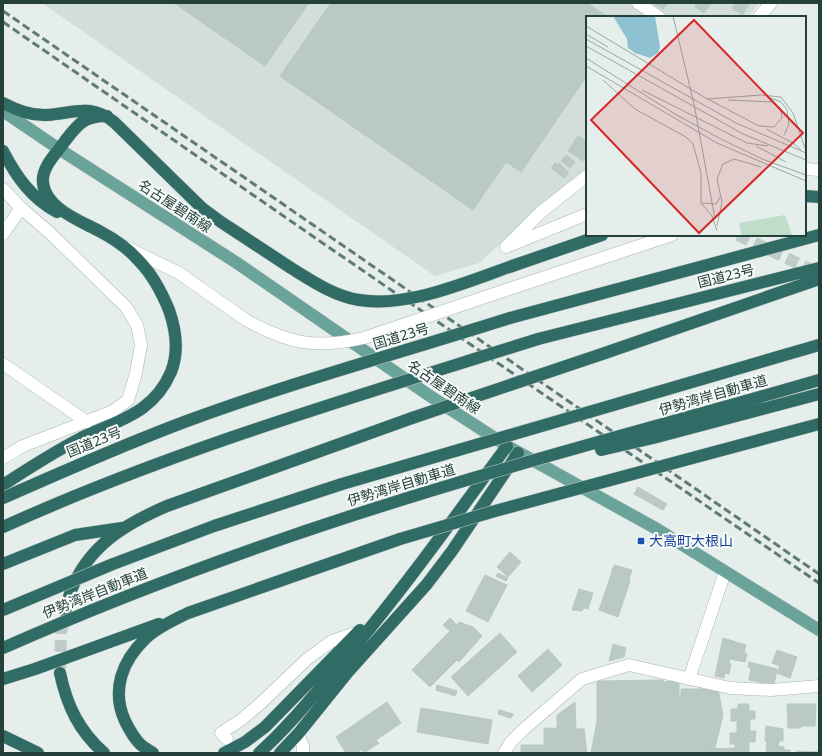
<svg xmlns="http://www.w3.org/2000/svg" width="822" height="756" viewBox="0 0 822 756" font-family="'Noto Sans','Noto Sans JP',sans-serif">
  <rect width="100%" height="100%" fill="#e5eeeb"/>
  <path fill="#d3deda" d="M 42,3 L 759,3 L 748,17 L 587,17 L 587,168 L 561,189 L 479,263 L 435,276 Z"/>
  <path fill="#bac9c4" stroke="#b7c8c2" d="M 174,3 L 309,3 L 265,66 Z
    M 331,3 L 587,3 L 606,16 L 587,17 L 587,44 L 473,210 L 280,76 Z
    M 654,3 L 668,3 L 663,9 Z
    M 697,3 L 711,3 L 704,13 L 695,7 Z
    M 736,3 L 750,3 L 742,15 L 732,8 Z
    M 587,44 L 587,77 L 586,77 L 521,172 L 506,162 Z
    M 578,136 L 587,142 L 587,155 L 583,161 L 568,151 Z
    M 566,155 L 575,162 L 570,168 L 561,161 Z
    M 555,163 L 558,165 L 559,163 L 569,173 L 564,178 L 551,168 Z
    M 638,487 L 667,504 L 663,510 L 634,494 Z
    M 510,552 L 521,562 L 508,577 L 497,567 Z
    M 614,565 L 632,570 L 629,580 L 611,574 Z
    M 498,573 L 508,578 L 506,581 L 496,576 Z
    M 485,575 L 507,585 L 488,622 L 466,611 Z
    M 611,575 L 630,581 L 618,617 L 599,610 Z
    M 579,589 L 593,593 L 588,609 L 584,608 L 582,611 L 572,610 Z
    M 450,618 L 457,625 L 459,622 L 473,627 L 482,636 L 459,662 L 457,660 L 430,687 L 412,670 L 450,631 L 443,625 Z
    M 500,633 L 517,652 L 468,696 L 451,677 Z
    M 723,638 L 746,645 L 744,653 L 747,654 L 745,662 L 730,659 L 729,663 L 731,664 L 729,674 L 725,673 L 724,678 L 715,676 Z
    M 613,644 L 626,648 L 624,657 L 609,661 Z
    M 548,649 L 562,665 L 532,692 L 518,676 Z
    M 777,650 L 797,657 L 790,678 L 777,673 L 780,666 L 772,663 Z
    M 749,662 L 777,669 L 774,685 L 749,680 L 751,668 L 748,667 Z
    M 663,680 L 663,682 L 679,681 L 679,695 L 681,695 L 681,689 L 718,689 L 723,715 L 715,748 L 704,749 L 704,753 L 591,753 L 597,721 L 597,682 L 599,682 L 599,681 Z
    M 437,685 L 457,691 L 455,696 L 436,690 Z
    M 387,702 L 401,723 L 357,753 L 346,753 L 336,737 Z
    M 575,702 L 576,729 L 557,728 L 557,715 Z
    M 738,704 L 749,704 L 749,711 L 755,711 L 755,719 L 750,719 L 750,731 L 756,731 L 755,742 L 749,742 L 749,753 L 735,753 L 735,744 L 730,744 L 730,733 L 737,733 L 737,721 L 731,721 L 731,709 L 738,709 Z
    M 787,704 L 801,704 L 801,728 L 788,728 Z
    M 801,704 L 816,704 L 815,726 L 801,726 Z
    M 421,708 L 492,720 L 488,744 L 417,732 Z
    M 499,710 L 513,714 L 511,718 L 498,714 Z
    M 766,726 L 783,729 L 783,741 L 765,741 Z
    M 544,728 L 584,729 L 587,753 L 512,753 L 521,753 L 521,745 L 544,745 Z
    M 376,740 L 379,743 L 364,753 L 362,749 Z
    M 767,741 L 779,741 L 778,746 L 784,747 L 784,750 L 790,750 L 790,753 L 766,753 Z
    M 735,748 L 735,753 L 704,753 L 704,749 Z
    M 797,751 L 819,752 L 819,753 L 797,753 Z"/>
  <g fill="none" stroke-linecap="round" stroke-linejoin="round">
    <path stroke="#becbc8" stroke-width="12" stroke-dasharray="12 6" stroke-linecap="butt" d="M 738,235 L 818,273"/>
    <path stroke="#becbc8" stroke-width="12" stroke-dasharray="12 6" stroke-linecap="butt" d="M 60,670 L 61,632 L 65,613"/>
    <g stroke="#a7b6b3" stroke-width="13">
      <path id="minor" d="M 638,3 L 659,17
        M 759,17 L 771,3
        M 805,169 L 819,170
        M 3,189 L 21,208 L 50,233 L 126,307 L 137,325 L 141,345 L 136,373 L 128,400 L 113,411 L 23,446 L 3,458
        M 3,234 L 21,208
        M 511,245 L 587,214
        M 126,247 L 179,273 L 246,320
        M 506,247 L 541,212 L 587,176
        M 512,288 L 672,235
        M 3,364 L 87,422
        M 689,679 L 725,572
        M 298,734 L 303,746 L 303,753
        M 227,739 L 221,733 L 241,720 L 261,703 L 307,659 L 332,641 L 356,633
        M 504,753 L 510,743 L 524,729 L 582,679 L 629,665 L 730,688 L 771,690 L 819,686"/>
    </g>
    <g stroke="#c2cac8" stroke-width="13">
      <path id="major" d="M 3,111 L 59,149 L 237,263 L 430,396 L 507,446 L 657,529 L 819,630"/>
    </g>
    <g stroke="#c2cac8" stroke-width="13">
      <path id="highway" d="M 3,103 C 16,110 31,116 47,115 C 75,113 90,103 114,122 L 202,208 L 221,222 L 291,268
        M 3,151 C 16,176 31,198 57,212
        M 805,196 L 819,197
        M 515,265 L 602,235
        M 510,318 L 819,235
        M 538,339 L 819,268
        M 605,353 L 819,279
        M 3,485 C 29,468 54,452 81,438 C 118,420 153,414 171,372 C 179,352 176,330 169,310 C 162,293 152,274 139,261 C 129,249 114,239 101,232 C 81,221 46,209 43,183 C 41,167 57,153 65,141 C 78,124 84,116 107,116
        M 3,564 L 75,535 L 122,528
        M 65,612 C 67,605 68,598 71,591 C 88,546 125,524 167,506 L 412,418
        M 60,673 C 67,706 79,731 104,753
        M 3,679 L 35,669 L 159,624
        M 3,736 L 38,753
        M 153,753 C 149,750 144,748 140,744 C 134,738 129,729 125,721 C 111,690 122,661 146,638 C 158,627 174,620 188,613 L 400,539
        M 224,753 L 245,742 L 265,727 L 360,630
        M 259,753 C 285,730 308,702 331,675 C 394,602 450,524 507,446
        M 280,753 L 298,734 L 348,672 L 427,584 L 452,551 L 518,453"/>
    </g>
    <use href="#minor" stroke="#fff" stroke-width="12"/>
    <use href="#major" stroke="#6aa399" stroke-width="12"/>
    <use href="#highway" stroke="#306c65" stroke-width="12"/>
    <path stroke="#5f7b76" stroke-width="3" stroke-dasharray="8 4" stroke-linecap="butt" d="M 3,11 L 819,574
      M 3,22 L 324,244 L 819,583"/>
    <g stroke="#a7b6b3" stroke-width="13" stroke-linecap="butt">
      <path id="minor-bridge" d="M 246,320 C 290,344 315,349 364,338 L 512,288"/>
    </g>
    <g stroke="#c2cac8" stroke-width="13" stroke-linecap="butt">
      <path id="highway-bridge" d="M 291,268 C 312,281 334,296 359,300 C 409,308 468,281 515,265
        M 412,418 L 605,353
        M 601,450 L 653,438 L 819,394
        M 3,498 C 64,471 125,444 187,421 C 293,382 403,352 510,318
        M 3,527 C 175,449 358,396 538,339
        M 400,539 L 495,511 L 819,424
        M 3,610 L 113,564 L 214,526 L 342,484 L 819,345
        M 3,648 C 154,581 311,526 470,479 C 586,444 703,414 819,380"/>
    </g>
    <use href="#minor-bridge" stroke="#fff" stroke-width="12"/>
    <use href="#highway-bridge" stroke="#306c65" stroke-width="12"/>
  </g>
  <rect fill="#1a4fb4" stroke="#f6faf8" stroke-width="1.5" x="637" y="537" width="8" height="8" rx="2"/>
  <g text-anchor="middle" stroke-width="4" stroke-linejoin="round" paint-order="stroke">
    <g font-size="14" fill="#24403b" stroke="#f6faf8">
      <text transform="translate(175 206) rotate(33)" y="5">名古屋碧南線</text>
      <text transform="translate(726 276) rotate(-14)" y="5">国道23号</text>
      <text transform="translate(401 336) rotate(-17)" y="5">国道23号</text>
      <text transform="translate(444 387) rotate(34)" y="5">名古屋碧南線</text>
      <text transform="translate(713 395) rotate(-16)" y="5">伊勢湾岸自動車道</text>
      <text transform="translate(94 442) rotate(-22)" y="5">国道23号</text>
      <text transform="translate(401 485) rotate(-17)" y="5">伊勢湾岸自動車道</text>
      <text transform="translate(95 593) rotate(-22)" y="5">伊勢湾岸自動車道</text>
    </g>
    <g font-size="14" fill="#164399" stroke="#f6faf8" text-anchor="start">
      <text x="649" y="546">大高町大根山</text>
    </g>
  </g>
  <g transform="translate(586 16)">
    <rect width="220" height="220" fill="#e5eeeb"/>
    <path d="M 199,199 L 206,219 L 156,220 L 153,207 Z" fill="#bedeca"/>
    <path d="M 27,0 L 69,0 L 74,31 L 72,37 L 64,42 L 49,37 L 42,32 L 41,23 Z" fill="#8ec1d2"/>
    <path fill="none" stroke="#98a8a5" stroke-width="1" d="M 87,0 L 108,88 L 129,203M 0,10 L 118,81 L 173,110 L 188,111 L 196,102 L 195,93 L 186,86 L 142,84M 0,18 L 22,31M 0,23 L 150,107 L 220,137M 0,30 L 157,118 L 220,144M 0,42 L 89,98 L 133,122 L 176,143 L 220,159M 0,50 L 131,127 L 220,165M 17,64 L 49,93 L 100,121 L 107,128 L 115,157 L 115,187 L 126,200 L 131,215M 56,74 L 161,127 L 182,130M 185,82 L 195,86 L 201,94 L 203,108 L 198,119M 121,83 L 175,79 L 195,81 L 207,97 L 220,135M 180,113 L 207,127 L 215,134M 170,130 L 200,146M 116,187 L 130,188 L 134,181M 131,210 L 136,186 L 131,163 L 137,148 L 148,143 L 175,151"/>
    <path fill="#d62828" fill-opacity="0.15" stroke="#d62828" stroke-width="2" d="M 108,4 L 217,117 L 113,217 L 5,104 Z"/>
    <rect width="220" height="220" fill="none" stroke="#24403b" stroke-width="2"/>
  </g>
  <rect width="822" height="756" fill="none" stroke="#24403b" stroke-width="8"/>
</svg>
